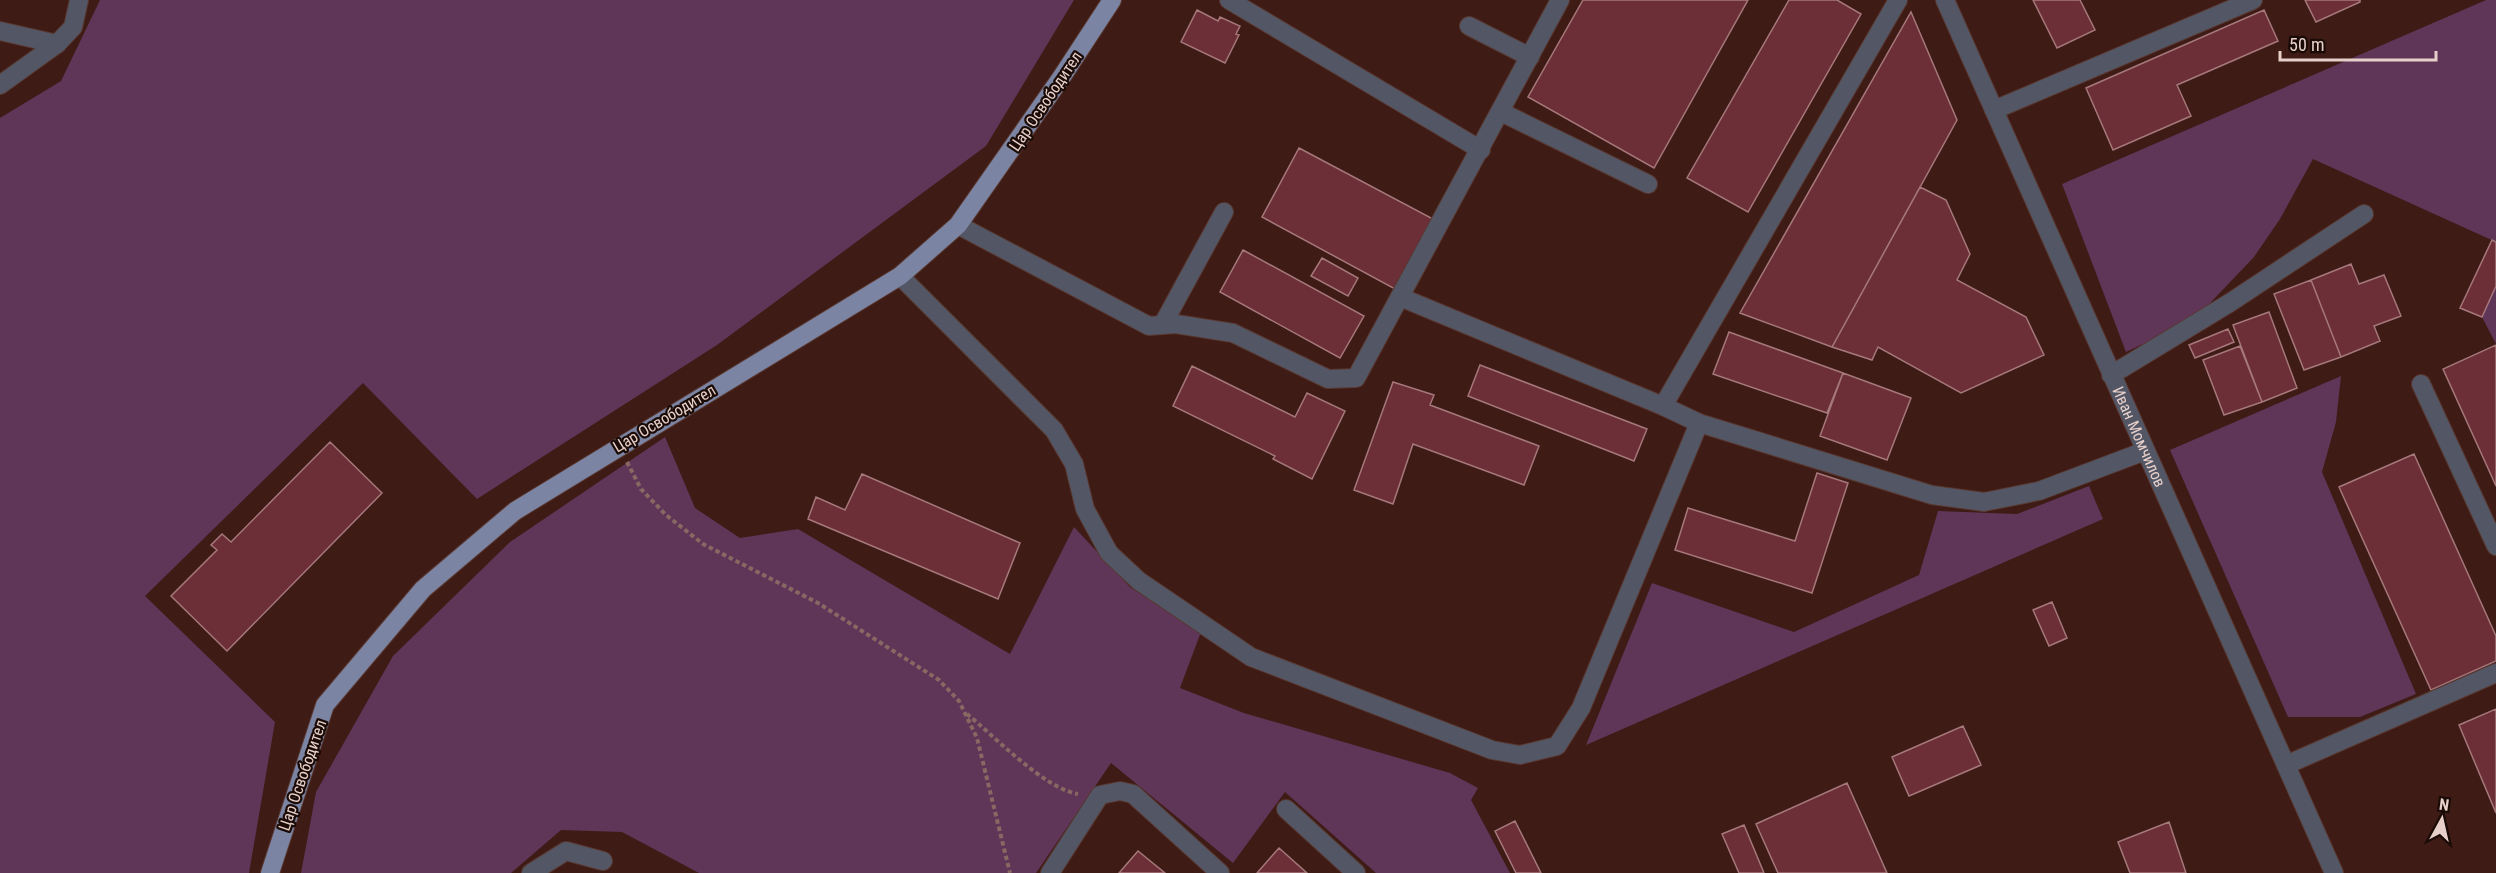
<svg xmlns="http://www.w3.org/2000/svg" width="2496" height="873" viewBox="0 0 2496 873" font-family="'Roboto Condensed',sans-serif">
  <rect width="100%" height="100%" fill="#3e1b14"/>
  <path fill="#5f3558" d="M 100,0 L 1074,0 L 986,146 L 717,345 L 477,499 L 363,383 L 145,596 L 275,722 L 249,873 L 0,873 L 0,118 L 61,81 Z
    M 2486,0 L 2496,0 L 2496,242 L 2313,159 L 2280,219 L 2254,257 L 2194,320 L 2126,352 L 2062,184 Z
    M 2496,286 L 2496,344 L 2482,317 Z
    M 2341,376 L 2336,422 L 2322,472 L 2416,694 L 2360,717 L 2288,717 L 2170,450 Z
    M 665,437 L 695,508 L 740,538 L 798,529 L 1010,654 L 1074,527 L 1130,587 L 1201,632 L 1180,688 L 1244,713 L 1450,773 L 1478,788 L 1471,800 L 1510,873 L 1376,873 L 1285,792 L 1233,863 L 1111,763 L 1036,873 L 699,873 L 622,832 L 561,830 L 511,873 L 301,873 L 316,792 L 393,656 L 510,542 Z
    M 2089,486 L 2103,519 L 1586,745 L 1652,583 L 1794,632 L 1919,575 L 1938,511 L 2017,514 Z"/>
  <path fill="#6c2e37" stroke="#a5787c" stroke-width="1.5" d="M 1583,0 L 1748,0 L 1654,168 L 1528,97 Z
    M 1789,0 L 1837,0 L 1861,14 L 1748,212 L 1687,178 Z
    M 2033,0 L 2080,0 L 2095,30 L 2057,48 Z
    M 2305,0 L 2360,0 L 2360,2 L 2316,22 Z
    M 1197,10 L 1218,21 L 1220,17 L 1240,26 L 1236,34 L 1239,35 L 1225,63 L 1181,42 Z
    M 2264,10 L 2278,41 L 2177,85 L 2191,116 L 2113,150 L 2086,88 Z
    M 1911,12 L 1957,120 L 1832,347 L 1740,313 Z
    M 1299,148 L 1433,219 L 1395,289 L 1262,217 Z
    M 1920,187 L 1946,200 L 1970,254 L 1957,280 L 2026,317 L 2044,355 L 1961,393 L 1878,347 L 1872,360 L 1832,347 Z
    M 2492,240 L 2496,242 L 2496,286 L 2482,317 L 2460,308 Z
    M 1243,250 L 1364,316 L 1340,358 L 1220,292 Z
    M 1322,258 L 1358,278 L 1348,296 L 1311,276 Z
    M 2351,264 L 2359,284 L 2384,275 L 2401,316 L 2374,326 L 2380,341 L 2341,357 L 2311,280 Z
    M 2311,280 L 2341,357 L 2304,370 L 2274,294 Z
    M 2269,312 L 2297,388 L 2262,402 L 2233,325 Z
    M 2228,329 L 2234,342 L 2195,358 L 2189,345 Z
    M 1729,332 L 1843,373 L 1827,413 L 1713,374 Z
    M 2496,345 L 2496,486 L 2443,369 Z
    M 2240,346 L 2262,402 L 2224,415 L 2203,360 Z
    M 1480,365 L 1647,429 L 1634,461 L 1468,396 Z
    M 1192,366 L 1295,417 L 1307,393 L 1345,411 L 1312,479 L 1273,459 L 1275,456 L 1173,406 Z
    M 1843,373 L 1911,398 L 1887,460 L 1820,436 Z
    M 1393,382 L 1434,395 L 1430,405 L 1539,446 L 1524,485 L 1413,444 L 1393,504 L 1354,490 Z
    M 330,442 L 382,493 L 227,651 L 171,596 L 217,550 L 211,545 L 222,534 L 231,542 Z
    M 2414,454 L 2496,636 L 2496,661 L 2431,690 L 2339,487 Z
    M 1817,473 L 1848,483 L 1812,593 L 1675,550 L 1688,508 L 1795,541 Z
    M 862,474 L 1020,543 L 998,599 L 808,519 L 816,497 L 845,510 Z
    M 2052,602 L 2067,638 L 2049,646 L 2033,610 Z
    M 2496,709 L 2496,813 L 2459,725 Z
    M 1963,726 L 1981,765 L 1909,796 L 1892,757 Z
    M 1847,783 L 1887,873 L 1778,873 L 1756,824 Z
    M 1515,821 L 1541,873 L 1516,873 L 1495,831 Z
    M 2169,822 L 2186,873 L 2130,873 L 2118,842 Z
    M 1744,825 L 1764,873 L 1739,873 L 1722,834 Z
    M 1279,848 L 1307,873 L 1257,873 Z
    M 1138,851 L 1165,873 L 1119,873 Z"/>
  <g fill="none" stroke-linecap="round" stroke-linejoin="round">
    <g stroke="#593831" stroke-width="20">
      <g id="minor">
        <path d="M 1229,0 L 1481,150"/>
        <path d="M 1898,0 L 1663,406 L 1699,423 L 1932,495 L 1984,502 L 2039,491 L 2145,451"/>
        <path id="s1" d="M 1945,0 L 2334,873"/>
        <path d="M 1469,26 L 1530,57"/>
        <path d="M 0,31 L 57,44"/>
        <path d="M 0,85 L 57,44 L 73,27 L 79,0"/>
        <path d="M 1994,110 L 2253,0"/>
        <path d="M 1501,112 L 1648,184"/>
        <path d="M 958,225 L 1149,326 L 1176,324 L 1233,333 L 1328,379 L 1356,378 L 1560,0"/>
        <path d="M 900,276 L 1054,430 L 1074,464 L 1085,509 L 1109,553 L 1139,581 L 1251,657 L 1492,750 L 1520,755 L 1557,746 L 1581,708 L 1699,423"/>
        <path d="M 1400,297 L 1663,406"/>
        <path d="M 1163,324 L 1224,212"/>
        <path d="M 2111,375 L 2231,302 L 2364,214"/>
        <path d="M 2421,384 L 2496,546"/>
        <path d="M 2286,765 L 2496,673"/>
        <path d="M 1286,809 L 1356,873"/>
        <path d="M 531,873 L 566,851 L 603,861"/>
        <path d="M 1050,873 L 1100,795 L 1120,791 L 1133,794 L 1220,873"/>
      </g>
    </g>
    <g stroke="#593831" stroke-width="20">
      <path id="major" d="M 270,873 L 325,705 L 423,589 L 515,511 L 900,276 L 958,225 L 1061,78 L 1112,0"/>
    </g>
    <path stroke="#876862" stroke-width="4" stroke-dasharray="4.5 3" stroke-linecap="butt" d="M 627,462 L 641,489 L 666,515 L 703,544 L 818,603 L 939,680 L 959,701 L 977,738 L 1010,873
      M 967,714 C 994,736 1045,789 1078,794"/>
    <use href="#minor" stroke="#525665" stroke-width="18"/>
    <use href="#major" stroke="#7c84a3" stroke-width="18"/>
  </g>
  <g text-anchor="middle" stroke-width="4.5" stroke-linejoin="round" paint-order="stroke">
    <g font-size="16" fill="#e8d0ca" stroke="#1a0b07">
      <text transform="translate(1045 101) rotate(-56)" y="6">Цар Освободител</text>
      <text transform="translate(664 418) rotate(-31)" y="6">Цар Освободител</text>
      <text dy="6" stroke="none"><textPath href="#s1" startOffset="478">Иван Момчилов</textPath></text>
      <text transform="translate(302 775) rotate(-71)" y="6">Цар Освободител</text>
    </g>
  </g>
  <g transform="translate(2442 819) rotate(8)" stroke="#1a0b07" stroke-width="4.5" paint-order="stroke">
  <path d="M0-4.5L10 22L0 15L-10 22Z" fill="#e8d0ca"/>
  <text y="-9" font-size="16" font-weight="bold" text-anchor="middle" fill="#e8d0ca">N</text>
  </g>
  <path d="M2280 51v9h156v-9" fill="none" stroke="#e8d0ca" stroke-width="3"/>
  <text x="2289" y="51" font-size="18" fill="#e8d0ca" stroke="#1a0b07" stroke-width="4.5" paint-order="stroke">50 m</text>
</svg>
